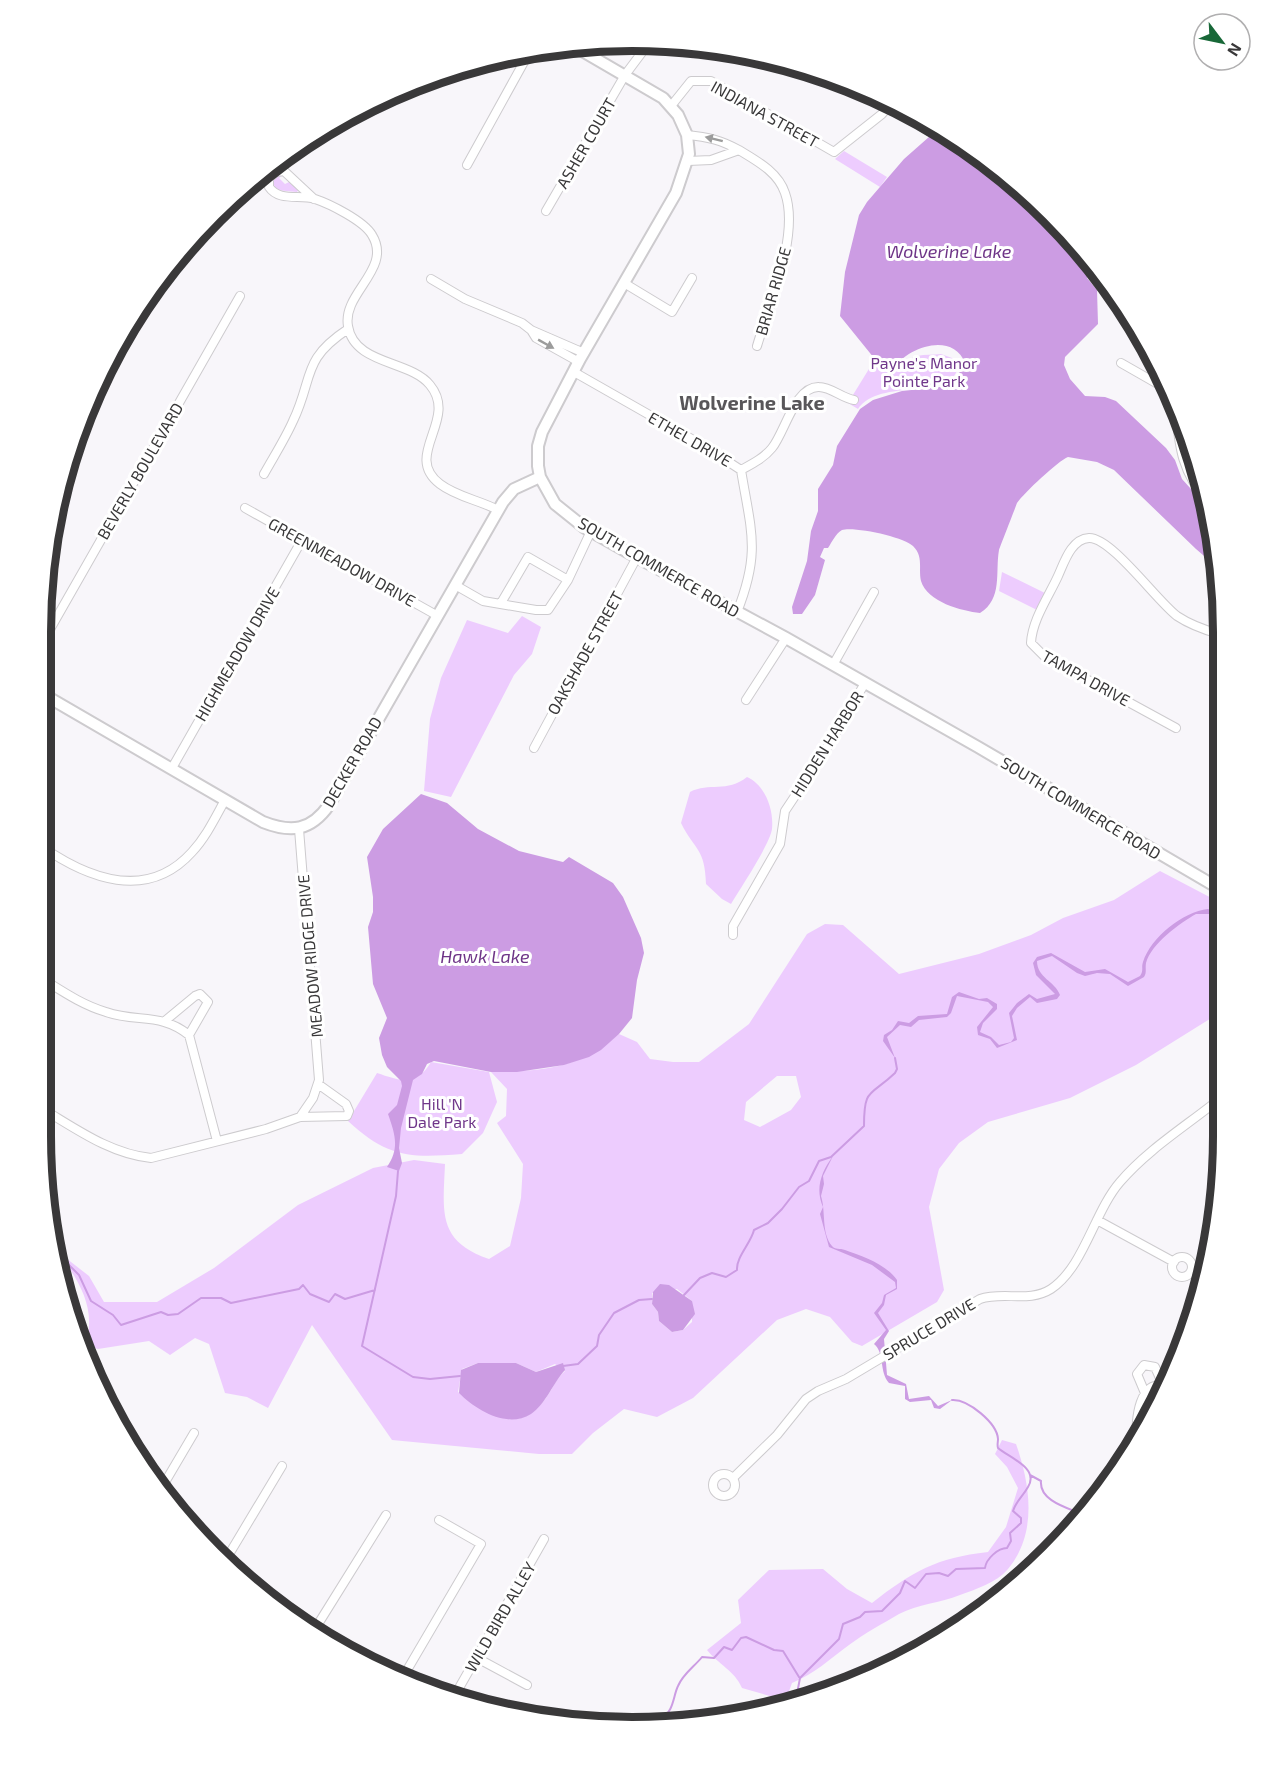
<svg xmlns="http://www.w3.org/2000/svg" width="1264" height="1768" viewBox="0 0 1264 1768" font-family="'Exo 2',sans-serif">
  <rect width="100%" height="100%" fill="#f8f6fa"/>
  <path fill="#edccfe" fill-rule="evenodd" d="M 844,151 L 887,177 L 880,187 L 835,159 Z
    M 280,175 L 283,175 L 279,178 L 285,184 L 291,181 L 299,189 L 297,192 L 276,190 L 272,181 Z
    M 941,354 L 952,358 L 958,366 C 954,402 879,377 858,409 L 848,403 L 872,364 C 897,382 896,363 917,356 C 925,354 933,355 941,354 Z
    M 1002,572 L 1047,594 L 1039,611 L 999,591 Z
    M 522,616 L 541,627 L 532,654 L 514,675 L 451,797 L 424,791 L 430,719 L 441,678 L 467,620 L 508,633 Z
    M 747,777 C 765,785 774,809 772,829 C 770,844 740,889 731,904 L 722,899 L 706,884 C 705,848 695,851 681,823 L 690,792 C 709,782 727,793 747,777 Z
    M 1160,871 L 1221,903 L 1221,1012 L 1136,1065 L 1070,1098 L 988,1122 L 959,1143 L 939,1169 L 929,1207 L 944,1290 L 937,1302 L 862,1346 L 852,1342 L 830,1317 L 806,1309 L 777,1320 L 693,1398 L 657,1417 L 624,1409 L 593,1433 L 572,1454 L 539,1454 L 392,1440 L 312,1325 L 268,1408 L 247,1397 L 225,1393 L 209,1344 L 195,1338 L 170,1355 L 149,1341 L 98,1349 L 85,1345 C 97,1312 81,1283 61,1257 L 62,1255 L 89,1276 L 104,1302 L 157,1302 L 214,1268 L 298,1205 L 373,1168 L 414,1160 L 445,1164 C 443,1212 437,1241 489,1259 L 510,1246 L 521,1198 L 523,1164 L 497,1123 L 506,1116 L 507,1089 L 491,1072 C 543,1071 578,1069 619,1034 L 637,1042 L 650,1059 L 673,1062 L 699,1062 L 749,1024 L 807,934 L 825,924 L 843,925 L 899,974 L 979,954 L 1031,935 L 1063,918 L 1114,900 ZM 777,1076 L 796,1076 L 801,1097 L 791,1110 L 760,1127 L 744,1120 L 746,1102 ZM 677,1289 L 692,1301 L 692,1322 L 683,1330 L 672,1332 L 659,1321 L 658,1312 L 652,1304 L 652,1293 ZM 478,1363 L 516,1363 L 536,1372 L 555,1364 L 565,1371 C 556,1379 553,1388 546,1398 C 518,1437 488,1414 458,1392 L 462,1369 Z
    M 431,1062 L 489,1072 L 497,1102 L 483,1133 L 462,1154 C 410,1158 388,1158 348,1121 L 377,1073 C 401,1081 416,1087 431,1062 Z
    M 1002,1440 L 1016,1444 C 1030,1484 1038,1533 1008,1569 C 996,1583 976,1589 960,1595 C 940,1603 918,1604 899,1614 C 882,1624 865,1633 849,1645 C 830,1659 814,1674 792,1683 L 787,1697 L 780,1699 L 742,1688 C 735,1671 718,1664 707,1650 L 741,1623 L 738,1600 L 769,1570 L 823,1569 L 847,1589 L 872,1603 C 913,1571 936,1558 988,1552 L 1006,1527 L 1018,1488 L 1007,1467 L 995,1454 Z"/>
  <path fill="#cc9ce3" d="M 938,129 C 995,164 1055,209 1092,265 L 1087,278 L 1097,290 L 1098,324 L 1065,357 L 1064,365 L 1070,379 L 1085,396 L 1105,397 L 1116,401 L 1166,448 L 1175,460 L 1182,479 L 1209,509 L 1218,568 L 1196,549 L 1114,470 L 1097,462 L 1068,457 C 1058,461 1024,493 1017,503 C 1016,506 1000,547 999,550 C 995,572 1003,599 980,613 C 962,611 927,602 921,581 C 918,568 924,557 913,546 C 905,537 853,526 842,530 C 836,533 832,542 828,548 L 824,548 L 820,557 L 825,560 L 815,595 L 802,614 L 793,614 L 792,607 L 807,561 L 811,531 L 818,511 L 818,489 L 833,465 L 837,446 L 860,409 L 873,400 L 902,391 L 940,387 L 955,380 L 965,363 C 953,331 906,347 893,370 L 888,370 L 874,358 L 840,316 L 845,272 L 859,215 L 867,202 L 904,159 Z
    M 421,794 L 447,803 L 478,829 L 519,851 L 563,862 L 569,857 L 613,883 L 623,897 L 641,938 L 644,953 L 637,980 L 632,1018 L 619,1034 L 601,1050 L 589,1057 L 564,1065 L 517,1072 L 491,1072 L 434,1061 L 427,1064 L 422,1074 L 413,1080 L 401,1128 L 399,1148 L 402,1163 L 399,1171 L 387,1167 C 400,1148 395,1134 388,1114 L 397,1105 L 402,1086 L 401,1081 L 387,1067 L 382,1055 L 379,1038 L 387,1018 L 373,984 L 368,927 L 373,912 L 373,897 L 367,857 L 383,829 Z
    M 1208,909 L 1221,914 L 1221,918 L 1212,914 L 1196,914 C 1180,923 1151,944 1146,963 C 1145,969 1147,972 1144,977 L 1128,986 L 1110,974 L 1097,973 L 1085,976 L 1077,973 L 1052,956 L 1037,961 C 1037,978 1055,981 1060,995 L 1057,999 L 1037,1003 L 1030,997 L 1017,1008 L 1012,1016 L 1017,1040 L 997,1048 L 990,1039 L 978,1035 L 977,1027 L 993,1007 L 988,1002 L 957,996 L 951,1013 L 947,1017 L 919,1020 L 911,1027 L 900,1025 L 887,1037 L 895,1058 L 883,1041 L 884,1035 L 892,1030 L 898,1021 L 909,1023 L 918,1016 L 947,1014 L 952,997 L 959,992 L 979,999 L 987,998 L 997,1004 L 997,1009 L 983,1023 L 980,1032 L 991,1037 L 999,1045 L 1011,1042 L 1014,1038 L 1009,1013 L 1017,1003 L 1029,994 L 1037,999 L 1055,994 L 1036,975 L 1033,963 L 1037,957 L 1051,953 L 1085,972 L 1105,969 L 1128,982 L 1140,976 C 1144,970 1141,968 1143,962 C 1151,937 1183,912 1208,909 Z
    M 833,1156 L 823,1176 L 824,1184 L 821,1196 C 826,1211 821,1233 832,1246 C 835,1250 840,1248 845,1250 C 862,1256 886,1264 897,1280 L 897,1289 L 886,1295 L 884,1305 L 878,1313 L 889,1331 L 884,1339 L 887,1375 L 906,1384 L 909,1399 L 929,1396 L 938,1406 L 952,1400 L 940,1409 L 934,1408 L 931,1400 L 910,1402 L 905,1399 L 905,1386 L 889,1383 C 879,1372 885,1353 874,1344 L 886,1330 L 874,1313 L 882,1303 L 884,1295 L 896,1288 L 895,1282 L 872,1265 L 829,1247 L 820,1214 L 823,1207 C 815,1189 821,1172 833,1156 Z
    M 660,1284 L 669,1285 L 692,1301 L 695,1314 L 683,1330 L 672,1332 L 659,1321 L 658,1312 L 652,1304 L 653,1292 Z
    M 478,1363 L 516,1363 L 536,1372 L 563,1363 L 565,1370 C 553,1383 546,1404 531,1414 C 507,1429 476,1410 459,1393 L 461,1370 Z"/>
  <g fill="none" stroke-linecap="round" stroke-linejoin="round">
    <path stroke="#cc9ce3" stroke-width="2" d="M 398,1171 L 396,1196 L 362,1346 L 413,1377 L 430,1379 L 460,1376
      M 63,1259 L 79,1275 L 91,1301 L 113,1315 L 121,1325 L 161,1312 L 168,1315 L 178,1314 L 201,1298 L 221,1298 L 231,1303 L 299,1289 L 303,1285 L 310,1294 L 329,1302 L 335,1294 L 345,1299 L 375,1290
      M 684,1295 L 700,1278 L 712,1273 L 726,1277 L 737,1270 C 736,1257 751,1243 754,1230 L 768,1223 L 782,1209 L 799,1187 L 809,1181 L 819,1161 L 831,1157 L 864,1126 C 864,1087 870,1097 895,1073 L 897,1069 L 895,1058
      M 563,1366 L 578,1364 L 597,1346 L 599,1335 L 614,1313 L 639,1300 L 652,1299
      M 1030,1475 L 1041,1481 C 1039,1501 1068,1508 1084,1515
      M 796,1699 L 800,1678 L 839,1639 L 843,1624 L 860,1617 L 865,1612 L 882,1611 L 900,1593 L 905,1581 L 915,1588 L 926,1574 L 939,1573 L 948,1576 L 956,1569 L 985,1568 C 986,1559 998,1548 1007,1548 L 1011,1541 L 1010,1533 L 1021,1523 L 1021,1518 L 1013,1511 C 1016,1501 1023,1496 1028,1487 C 1040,1468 1008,1457 998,1448 C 997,1445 998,1442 998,1439 C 997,1423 968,1399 952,1400
      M 640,1727 C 646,1721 654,1721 661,1718 C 674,1712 673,1696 678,1686 C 683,1674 694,1667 702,1657 L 714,1658 L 724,1647 L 732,1650 L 741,1638 L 746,1637 L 774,1650 L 783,1651 L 799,1677"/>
    <g stroke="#cdcbce" stroke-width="10">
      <path id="street" d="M 671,106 L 691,81 L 711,81 L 834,152 L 882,114 L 893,101
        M 687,135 C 708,137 721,140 739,150 C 757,161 778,172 785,193 C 800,235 769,305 757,346
        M 688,161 L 711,160 L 739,150
        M 467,165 L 530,51
        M 314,199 L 284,171 L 276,172 L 269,178 L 269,187 C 279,202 300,194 315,199 C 330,204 364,221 372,235 C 393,269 342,293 348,326 C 354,365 410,360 430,385 C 459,420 402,455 440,484 C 457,497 479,500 498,510
        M 546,211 L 625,75 L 649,43
        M 431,279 L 465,299 L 522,323 L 531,330
        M 624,283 L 672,312 L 692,278
        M 1150,352 L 1154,370 L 1167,381
        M 579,362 L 536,338 L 531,330 L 584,353
        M 1121,363 L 1170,391
        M 574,372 L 704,446 L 741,470 C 751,531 761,552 737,612
        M 1175,404 C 1179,442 1180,472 1208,501
        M 741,470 C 752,464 764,458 772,448 C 785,432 795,386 819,387 C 831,387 842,398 854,400
        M 264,474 C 274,456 285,439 293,421 C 314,377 301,360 348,329
        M 245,508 L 438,616
        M 455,585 L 483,601 L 536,610 L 548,610 L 568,580 L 591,531
        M 501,603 L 528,557 L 568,580
        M 41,645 L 240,296
        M 833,665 L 874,592
        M 746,700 L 786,638
        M 1176,728 L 1044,656 L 1031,643 C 1032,620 1049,596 1058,576 C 1064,563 1071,539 1089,538 C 1111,537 1157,601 1177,616 C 1189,624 1205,630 1219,634
        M 534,748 L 637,557
        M 172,768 L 302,540
        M 299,829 L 319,1080 L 313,1098 L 300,1117
        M 41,846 C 87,878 147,902 192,852 C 206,837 215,818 225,800
        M 733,935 L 733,926 L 780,844 L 785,811 L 825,751 L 865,683
        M 41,978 C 62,991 82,1005 106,1012 C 138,1023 160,1012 189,1035
        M 166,1020 L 195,996 L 200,994 L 208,1002 L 189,1035 L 217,1141
        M 41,1108 C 75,1128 110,1154 151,1158 L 266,1129 L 300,1117 L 347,1116 L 349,1111 L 346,1104 L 318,1084
        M 1097,1220 L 1174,1262
        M1172 1267a10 10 0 1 1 20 0a10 10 0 1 1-20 0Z
        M 1145,1393 L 1137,1374 L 1144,1365 L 1155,1367 L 1163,1385
        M 1137,1439 C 1135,1422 1139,1376 1167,1387
        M713 1485a11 11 0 1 1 22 0a11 11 0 1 1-22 0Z
        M 733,1478 L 777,1435 L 806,1399 L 818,1391 L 846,1379 L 980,1299 C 1003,1291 1029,1303 1051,1289 C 1084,1267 1094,1212 1120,1182 C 1148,1149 1189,1124 1222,1097
        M 161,1489 L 194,1433
        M 225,1561 L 282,1466
        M 315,1629 L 386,1515
        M 477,1658 L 527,1685
        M 403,1677 L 481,1544 L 439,1520
        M 455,1695 L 544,1539"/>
    </g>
    <g stroke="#cdcbce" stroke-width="14">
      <path id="secondary" d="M 572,45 L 663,98 L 678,115 L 687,135 L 689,154 L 676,193 L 580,359 L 542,432 L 538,446 L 538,466 L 540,477 L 555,504 L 585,528 L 629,553 L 786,638 L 978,747 L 1220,889
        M 41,693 L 263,822 C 291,833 311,831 329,805 L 503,502 L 514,489 L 540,477"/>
    </g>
    <use href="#street" stroke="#fff" stroke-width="8"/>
    <use href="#secondary" stroke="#fff" stroke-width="10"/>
  </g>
  <defs><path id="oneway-solid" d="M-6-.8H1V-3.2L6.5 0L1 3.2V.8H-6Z" transform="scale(1.5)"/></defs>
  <g fill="#9c9c9c">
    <use href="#oneway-solid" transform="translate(714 139) rotate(-166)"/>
    <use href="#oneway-solid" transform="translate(546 344) rotate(29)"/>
  </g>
  <g text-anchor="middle" stroke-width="6" stroke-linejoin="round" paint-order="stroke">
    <g font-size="16" fill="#393839" stroke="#fff">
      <text transform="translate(765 114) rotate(29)" y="6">INDIANA STREET</text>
      <text transform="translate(586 143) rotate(-60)" y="6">ASHER COURT</text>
      <text transform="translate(773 291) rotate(-74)" y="6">BRIAR RIDGE</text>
      <text transform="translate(690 439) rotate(30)" y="6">ETHEL DRIVE</text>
      <text transform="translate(140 471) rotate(-60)" y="6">BEVERLY BOULEVARD</text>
      <text transform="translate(342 562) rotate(29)" y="6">GREENMEADOW DRIVE</text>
      <text transform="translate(659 567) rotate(30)" y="6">SOUTH COMMERCE ROAD</text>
      <text transform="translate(585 653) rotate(-61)" y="6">OAKSHADE STREET</text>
      <text transform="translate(237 654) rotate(-60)" y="6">HIGHMEADOW DRIVE</text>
      <text transform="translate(1086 678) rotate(29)" y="6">TAMPA DRIVE</text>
      <text transform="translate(827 744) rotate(-58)" y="6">HIDDEN HARBOR</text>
      <text transform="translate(352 762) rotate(-60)" y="6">DECKER ROAD</text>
      <text transform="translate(1081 808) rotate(31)" y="6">SOUTH COMMERCE ROAD</text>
      <text transform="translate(310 956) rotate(-95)" y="6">MEADOW RIDGE DRIVE</text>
      <text transform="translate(929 1329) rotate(-31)" y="6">SPRUCE DRIVE</text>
      <text transform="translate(500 1617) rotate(-60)" y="6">WILD BIRD ALLEY</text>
    </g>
    <g font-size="16" fill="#70378a" stroke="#fff">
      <text x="924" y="369">Payne's Manor<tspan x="924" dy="18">Pointe Park</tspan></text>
      <text x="442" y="1110">Hill 'N<tspan x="442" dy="18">Dale Park</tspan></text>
    </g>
    <g font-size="18" font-style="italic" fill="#6e3487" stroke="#fff">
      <text x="949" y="258">Wolverine Lake</text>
      <text x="485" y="963">Hawk Lake</text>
    </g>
    <g font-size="20" font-weight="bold" fill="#585659" stroke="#fff">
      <text x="752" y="410">Wolverine Lake</text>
    </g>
  </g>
  <path d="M0 0H1264V1768H0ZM632 51H632A581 581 0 0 1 1213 632V1136A581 581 0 0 1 632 1717H632A581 581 0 0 1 51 1136V632A581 581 0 0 1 632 51Z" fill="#fff" fill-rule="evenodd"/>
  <path fill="none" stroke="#393839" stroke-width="8" d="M632 51H632A581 581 0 0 1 1213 632V1136A581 581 0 0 1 632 1717H632A581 581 0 0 1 51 1136V632A581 581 0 0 1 632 51Z"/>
  <g transform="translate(1222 42) rotate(122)"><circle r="28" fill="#ffffff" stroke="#b0afb0" stroke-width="1.5"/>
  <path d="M0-4.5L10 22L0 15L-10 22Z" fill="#186838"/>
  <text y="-9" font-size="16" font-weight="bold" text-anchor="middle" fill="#393839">N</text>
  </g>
</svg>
